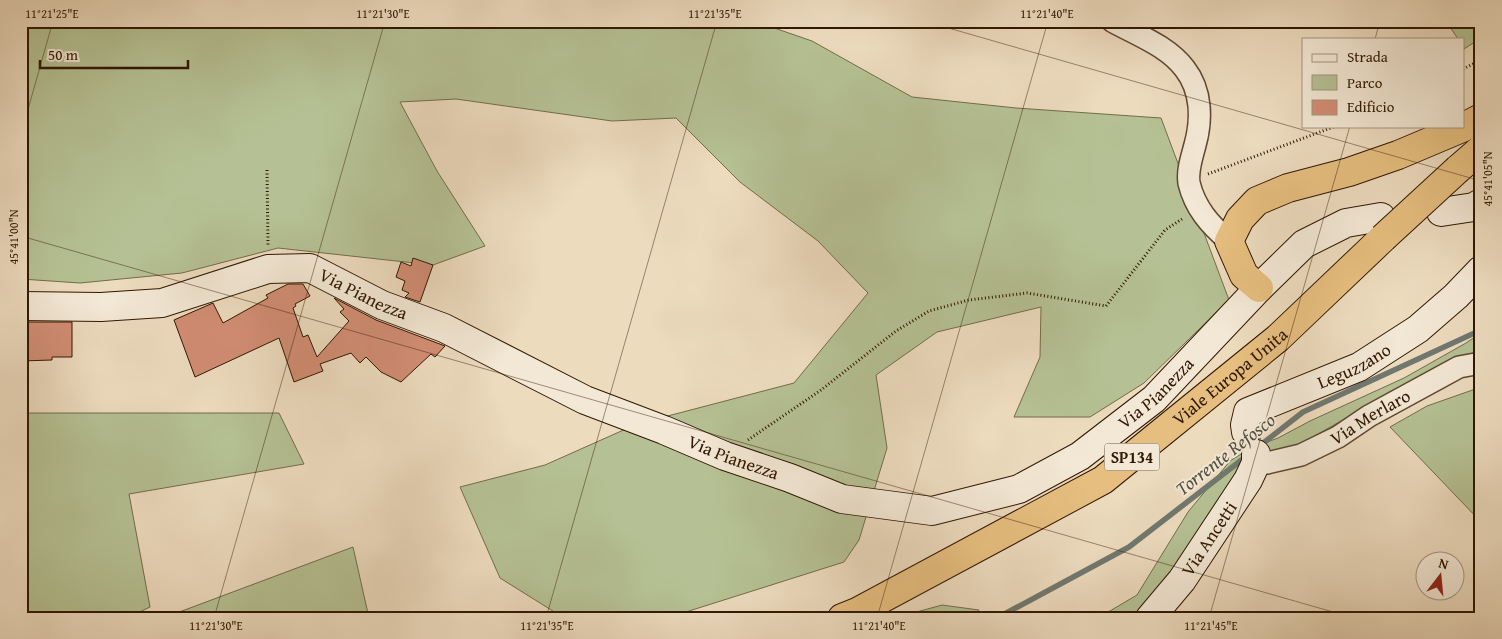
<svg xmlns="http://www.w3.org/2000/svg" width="1502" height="639" viewBox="0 0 1502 639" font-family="'Gentium Book Plus',serif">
  <rect width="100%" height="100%" fill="#eddbbe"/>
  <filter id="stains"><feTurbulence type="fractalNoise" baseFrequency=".004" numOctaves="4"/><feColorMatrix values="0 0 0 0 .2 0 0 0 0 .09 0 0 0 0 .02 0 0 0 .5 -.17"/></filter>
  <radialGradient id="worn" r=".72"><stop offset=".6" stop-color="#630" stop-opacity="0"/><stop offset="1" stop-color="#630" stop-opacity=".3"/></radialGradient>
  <path fill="#b5c194" stroke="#726c4a" d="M 21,21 L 754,21 L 812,41 L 912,97 L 1016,108 L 1161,118 L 1229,300 L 1144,383 L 1090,417 L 1014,417 L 1040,357 L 1041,307 L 937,332 L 876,375 L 887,448 L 859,540 L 844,562 L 667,618 L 564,618 L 500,578 L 460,487 L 545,465 L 637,424 L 794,383 L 868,293 L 818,241 L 740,182 L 676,118 L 612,121 L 456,99 L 400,102 L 437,171 L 485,246 L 433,265 L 278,248 L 182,273 L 80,283 L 21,279 Z
    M 1446,21 L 1481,21 L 1481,38 L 1464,49 L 1463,39 L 1458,39 Z
    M 1481,333 L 1481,356 L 1414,380 L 1293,448 L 1261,456 L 1146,608 L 1130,618 L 1098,618 L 1137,595 L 1188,512 L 1230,461 L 1249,449 L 1278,438 L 1310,421 L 1404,378 L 1466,343 Z
    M 1481,387 L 1481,522 L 1390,427 L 1427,406 Z
    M 21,413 L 279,413 L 304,464 L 129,494 L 150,607 L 127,618 L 21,618 Z
    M 353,547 L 369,618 L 169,618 L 174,614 Z
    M 942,605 L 979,610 L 974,618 L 895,618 Z"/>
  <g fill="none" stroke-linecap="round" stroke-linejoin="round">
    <path stroke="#70786f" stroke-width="5.5" d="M 1258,447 L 1303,412 L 1481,330
      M 997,618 L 1129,547 L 1248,455"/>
  </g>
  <path fill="#d28d74" stroke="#301701" d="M 413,258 L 433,265 L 420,302 L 405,297 L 409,293 L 402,290 L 405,281 L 396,277 L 401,262 L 411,266 Z
    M 288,284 L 303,284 L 310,296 L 295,304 L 296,306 L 293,308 L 303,337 L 308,335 L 317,357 L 349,321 L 340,312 L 344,309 L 334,298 L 376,320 L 445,346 L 435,357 L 431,354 L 401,382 L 381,372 L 366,357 L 360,363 L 351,353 L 320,364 L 323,371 L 294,382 L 279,338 L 195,377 L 174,320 L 213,303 L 223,323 L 268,298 L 266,295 Z
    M 21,322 L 72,322 L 72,357 L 52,357 L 52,360 L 21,361 Z"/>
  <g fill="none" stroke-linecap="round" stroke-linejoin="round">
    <g stroke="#5f4830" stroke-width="24">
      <g id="street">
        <path d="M 1112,21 C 1137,35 1168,46 1185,69 C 1202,91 1202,120 1195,145 C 1192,157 1187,170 1189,183 C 1195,208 1210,225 1229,241"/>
        <path id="s1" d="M 1256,463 L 1267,463 L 1301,455 L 1338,437 L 1369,416 L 1459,367 L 1481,363"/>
      </g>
    </g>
    <g stroke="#301701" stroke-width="30">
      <g id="secondary">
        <path d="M 1441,212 L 1474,207 L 1481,203"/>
        <path id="s2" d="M 21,306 L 101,307 L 162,303 L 268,269 L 310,268 L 382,305 L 444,328 L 585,400 L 664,430 L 725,456 L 790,478 L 842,499 L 932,511 L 1019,489 L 1080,456 L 1154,399 L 1259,288 L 1304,244 L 1346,223 L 1381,217"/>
        <path id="s3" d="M 1246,432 L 1245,425 L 1248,412 L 1359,367 L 1418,329 L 1456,296 L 1481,270"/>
        <path id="s4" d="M 1150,618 L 1182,580 L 1248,480 L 1256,463 L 1256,454"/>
      </g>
    </g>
    <g stroke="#301701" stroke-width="30">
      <g id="highway">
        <path d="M 1458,169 L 1481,149"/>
        <path d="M 1259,288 L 1244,275 L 1229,241 L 1240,219 L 1257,201 L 1288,188 L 1349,172 L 1398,155 L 1462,128 L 1481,118"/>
        <path id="s5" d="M 842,618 L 857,612 L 1103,480 L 1278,338 L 1383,238"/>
      </g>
    </g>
    <path stroke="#301701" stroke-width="3" stroke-dasharray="1 2.5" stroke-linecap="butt" d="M 1463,69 L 1481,60
      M 267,170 L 268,245
      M 1208,174 L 1336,126
      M 748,440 L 821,390 L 896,331 L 929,311 L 969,300 L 1027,293 L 1106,306 L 1165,230 L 1182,219"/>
    <use href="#street" stroke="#f3e8d5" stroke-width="21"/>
    <use href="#secondary" stroke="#f3e8d5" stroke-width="28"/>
    <use href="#highway" stroke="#e6be7f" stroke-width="28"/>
    <g stroke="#301701" stroke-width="30" stroke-linecap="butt">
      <path id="highway-bridge" d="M 1383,238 L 1458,169"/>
    </g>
    <use href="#highway-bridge" stroke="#e6be7f" stroke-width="28"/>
  </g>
  <path fill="none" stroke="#301701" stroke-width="1" stroke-opacity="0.45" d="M 924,21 L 1481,181M 1375,39 L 1380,21M 21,134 L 53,21M 21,236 L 1354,618M 214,618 L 385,21M 546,618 L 717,21M 877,618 L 1048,21M 1209,618 L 1350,126"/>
  <g text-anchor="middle" stroke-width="4" stroke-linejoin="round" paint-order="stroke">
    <rect fill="#f3e8d5" stroke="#6a5641" stroke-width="1" x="1104.5" y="443.5" width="55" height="27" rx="4"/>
    <g font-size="16" font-weight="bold" fill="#301701">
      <text x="1132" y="463">SP134</text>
    </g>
    <g font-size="18" fill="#301701" stroke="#f3e8d5">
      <text dy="6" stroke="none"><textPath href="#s2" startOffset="354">Via Pianezza</textPath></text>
      <text dy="6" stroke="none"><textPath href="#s3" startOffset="136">Leguzzano</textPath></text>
      <text dy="6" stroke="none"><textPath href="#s5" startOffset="459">Viale Europa Unita</textPath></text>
      <text dy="6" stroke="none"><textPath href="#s2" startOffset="1224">Via Pianezza</textPath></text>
      <text dy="6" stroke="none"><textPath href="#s1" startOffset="125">Via Merlaro</textPath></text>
      <text dy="6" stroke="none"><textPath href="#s2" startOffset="759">Via Pianezza</textPath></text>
      <text dy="6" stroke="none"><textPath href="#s4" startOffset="99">Via Ancetti</textPath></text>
    </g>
    <g font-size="19" font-style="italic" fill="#555041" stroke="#f3e8d5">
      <text transform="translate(1225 454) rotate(-38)" y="7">Torrente Refosco</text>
    </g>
  </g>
  <rect width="1502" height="639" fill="none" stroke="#eddbbe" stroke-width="55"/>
  <rect x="1302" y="38" width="162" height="90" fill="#f3e8d5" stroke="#a59480"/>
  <rect x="1312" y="54" width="25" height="8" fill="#f3e8d5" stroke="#a59480"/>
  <text x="1347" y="62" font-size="15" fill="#301701">Strada</text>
  <rect x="1312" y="75" width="25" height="15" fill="#b5c194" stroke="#a59480"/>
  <text x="1347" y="88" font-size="15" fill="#301701">Parco</text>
  <rect x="1312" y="100" width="25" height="15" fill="#d28d74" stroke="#a59480"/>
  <text x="1347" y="112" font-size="15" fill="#301701">Edificio</text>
  <g transform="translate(1440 576) rotate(16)"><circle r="24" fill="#f3e8d5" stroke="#a59480"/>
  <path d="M0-4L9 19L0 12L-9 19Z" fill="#8f2418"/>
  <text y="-8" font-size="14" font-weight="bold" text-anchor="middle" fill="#301701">N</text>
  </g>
  <path d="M40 60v8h148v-8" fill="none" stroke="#301701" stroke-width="2.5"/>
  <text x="48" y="60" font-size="15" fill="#301701" stroke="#f3e8d5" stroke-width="4" paint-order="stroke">50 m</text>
  <rect x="28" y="28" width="1446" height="584" fill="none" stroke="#301701" stroke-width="2"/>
  <g font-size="12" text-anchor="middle" fill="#301701">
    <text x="52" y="18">11°21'25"E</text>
    <text x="383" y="18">11°21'30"E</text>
    <text x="715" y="18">11°21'35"E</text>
    <text x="1047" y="18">11°21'40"E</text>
    <text transform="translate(1488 179) rotate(-90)" y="4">45°41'05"N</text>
    <text transform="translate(14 237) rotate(-90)" y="4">45°41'00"N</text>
    <text x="216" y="630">11°21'30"E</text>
    <text x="547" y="630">11°21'35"E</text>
    <text x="879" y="630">11°21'40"E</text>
    <text x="1211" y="630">11°21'45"E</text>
  </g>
  <rect width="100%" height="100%" filter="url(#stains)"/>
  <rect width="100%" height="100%" fill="url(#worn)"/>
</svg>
